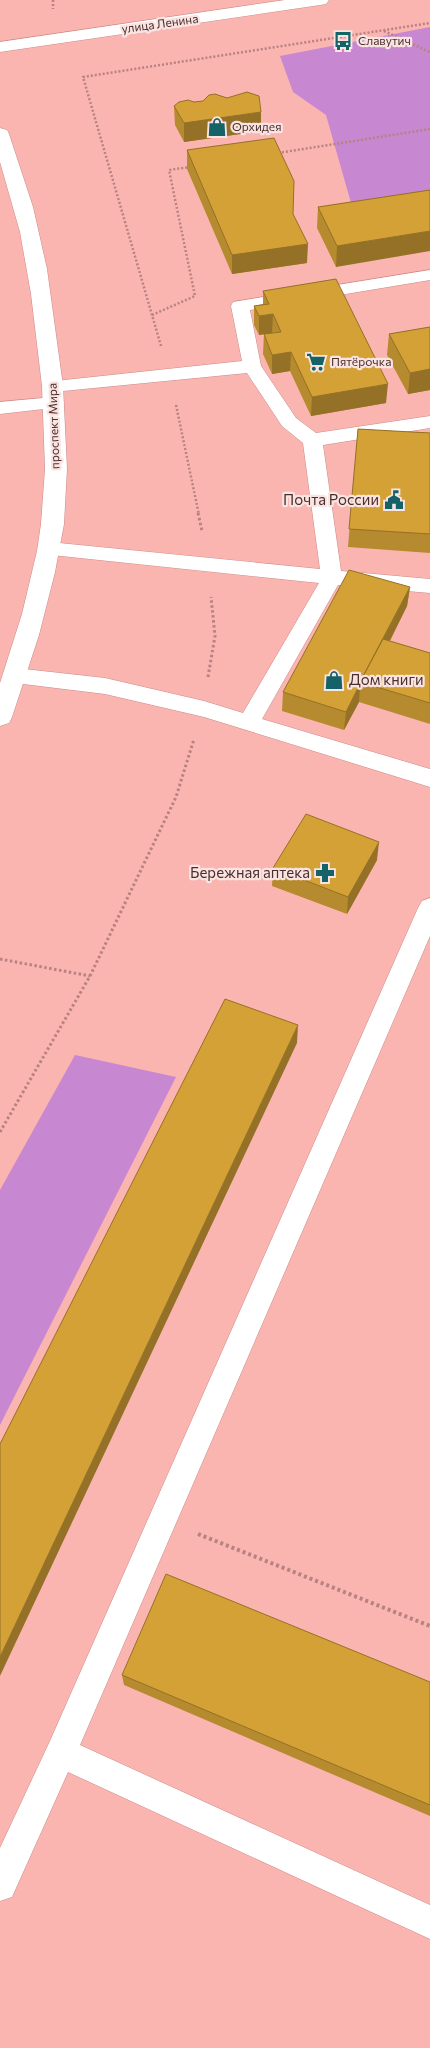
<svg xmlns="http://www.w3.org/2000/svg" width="430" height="2048" viewBox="0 0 430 2048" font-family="Commissioner,sans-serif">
  <rect width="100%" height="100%" fill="#fab5b1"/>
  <path fill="#c787d1" d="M 430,27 L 430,205 L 355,217 L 326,115 L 293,92 L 280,56 Z
    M 75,1055 L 176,1077 L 0,1425 L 0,1190 Z"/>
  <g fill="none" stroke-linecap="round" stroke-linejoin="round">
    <g stroke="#cc8a87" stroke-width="1">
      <path id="lane" d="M 430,270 L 430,280 L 250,310 L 261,366 L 296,418 L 316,433 L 430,416 L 430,428 L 323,445 L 341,571 L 430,579 L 430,593 L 338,585 L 262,719 L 430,769 L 430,787 L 204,717 L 105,694 L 7,682 L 4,676 L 7,670 L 15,668 L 105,678 L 204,701 L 243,713 L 319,583 L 42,554 L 39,549 L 42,544 L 49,542 L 320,569 L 303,443 L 282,426 L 247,373 L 53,392 L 46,390 L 43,386 L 46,382 L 242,361 L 231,306 L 233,302 Z
        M 54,397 L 61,399 L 64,403 L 61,407 L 0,414 L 0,402 Z
        M 430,898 L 430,936 L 80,1745 L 430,1905 L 430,1939 L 68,1772 L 12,1897 L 0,1901 L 0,1848 L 50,1741 L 418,908 L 422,901 Z"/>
    </g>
    <g stroke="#cc8a87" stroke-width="1">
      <path id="primary" d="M 285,0 L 329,0 L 326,4 L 320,5 L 0,52 L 0,42 Z
        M 0,128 L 7,130 L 9,134 L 33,207 L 47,269 L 63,386 L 67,469 L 64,524 L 55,572 L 39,635 L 12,717 L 9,723 L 0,726 L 0,683 L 22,614 L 37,551 L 41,524 L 45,469 L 42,386 L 31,294 L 20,232 L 0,162 Z"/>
    </g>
    <path stroke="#b88280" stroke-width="2.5" stroke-dasharray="2 2" stroke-linecap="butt" d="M 53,0 L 53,9
      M 384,31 L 430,52
      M 278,153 L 430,129
      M 152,315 L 195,296 L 169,170 L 190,167
      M 161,346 L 83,77 L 430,23
      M 176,405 L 199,515"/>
    <path stroke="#b88280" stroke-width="3" stroke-dasharray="2.5 2.5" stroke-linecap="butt" d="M 198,513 L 202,531
      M 208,677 L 215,636 L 211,597
      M 0,959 L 90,976
      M 0,1132 L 90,976 L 176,797 L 194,739"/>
    <path stroke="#b88280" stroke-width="4" stroke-dasharray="3 3" stroke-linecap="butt" d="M 198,1534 L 430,1626"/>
    <use href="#lane" fill="#fff" fill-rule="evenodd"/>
    <use href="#primary" fill="#fff" fill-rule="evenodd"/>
  </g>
  <path fill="#b68a2e" d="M 194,102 L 261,131 L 184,142 L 175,125 L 174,106 Z
    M 187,150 L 293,214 L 307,263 L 232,274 L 187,169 Z
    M 430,190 L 336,267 L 317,228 L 318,207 Z
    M 263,291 L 386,403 L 311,416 L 290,371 L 272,374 L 263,354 L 264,334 L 259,335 L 254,325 L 254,306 L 263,304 Z
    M 430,327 L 430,390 L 408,394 L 387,355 L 389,334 Z
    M 358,429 L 430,433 L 430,553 L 348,547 Z
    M 410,587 L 407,606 L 390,641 L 430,653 L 430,724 L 359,702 L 344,730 L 282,711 L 283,692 Z
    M 377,860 L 347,914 L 272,886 L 273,868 Z
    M 122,1675 L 430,1682 L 430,1816 L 124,1685 Z"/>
  <path fill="#947126" d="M 261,112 L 261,131 L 184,142 L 184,123 Z
    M 430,231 L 430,251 L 336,267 L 337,246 Z
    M 308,244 L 307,263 L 232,274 L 232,255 Z
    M 273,314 L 272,333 L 259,335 L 259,316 Z
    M 291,352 L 290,371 L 272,374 L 272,355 Z
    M 430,369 L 430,390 L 408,394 L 410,373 Z
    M 388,384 L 386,403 L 311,416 L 312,397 Z
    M 410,587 L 407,606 L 368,684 L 361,682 Z
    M 360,684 L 359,702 L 344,730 L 346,712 Z
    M 379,842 L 377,860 L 347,914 L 348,897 Z
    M 298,1025 L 297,1043 L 0,1676 L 0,1657 Z"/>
  <path fill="#d4a136" stroke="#947126" d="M 247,92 L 259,96 L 261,112 L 184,123 L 174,106 L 179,102 L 188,100 L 194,102 L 203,101 L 209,95 L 215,94 L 227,98 Z
    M 274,138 L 294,181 L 293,214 L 308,244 L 232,255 L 187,150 Z
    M 430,190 L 430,231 L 337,246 L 318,207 Z
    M 336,279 L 388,384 L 312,397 L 291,352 L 272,355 L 264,334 L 281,332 L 273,314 L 259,316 L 254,306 L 269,304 L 263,291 Z
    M 430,327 L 430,369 L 410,373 L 389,334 Z
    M 358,429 L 430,433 L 430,534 L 349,529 Z
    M 349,570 L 410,587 L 360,682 L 360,684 L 346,712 L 283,692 Z
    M 383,639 L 430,653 L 430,703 L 360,682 Z
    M 306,814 L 379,842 L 348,897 L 273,868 Z
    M 225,999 L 298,1025 L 0,1657 L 0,1444 Z
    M 166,1574 L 430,1682 L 430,1805 L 122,1675 Z"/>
  <defs>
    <g id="bus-bare" transform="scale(1.5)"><path d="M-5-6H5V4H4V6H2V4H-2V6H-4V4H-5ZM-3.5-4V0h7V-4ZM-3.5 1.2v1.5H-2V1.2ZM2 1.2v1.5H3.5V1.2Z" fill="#146369" stroke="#fae4e2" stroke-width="2.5" paint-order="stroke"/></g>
    <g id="shop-bare" transform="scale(1.5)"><path d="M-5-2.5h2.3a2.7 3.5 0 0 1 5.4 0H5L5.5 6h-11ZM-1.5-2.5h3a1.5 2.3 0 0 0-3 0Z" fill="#146369" stroke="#fae4e2" stroke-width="2.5" paint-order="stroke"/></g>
    <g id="supermarket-bare" transform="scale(1.5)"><path d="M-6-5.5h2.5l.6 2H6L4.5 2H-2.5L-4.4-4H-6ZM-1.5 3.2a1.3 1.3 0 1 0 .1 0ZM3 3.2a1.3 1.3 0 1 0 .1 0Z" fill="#146369" stroke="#fae4e2" stroke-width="2.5" paint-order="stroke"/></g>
    <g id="civic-bare" transform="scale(1.5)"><path d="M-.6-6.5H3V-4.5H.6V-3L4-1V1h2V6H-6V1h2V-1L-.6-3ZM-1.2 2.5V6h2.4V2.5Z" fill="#146369" stroke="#fae4e2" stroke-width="2.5" paint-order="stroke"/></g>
    <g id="pharmacy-bare" transform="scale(1.5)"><path d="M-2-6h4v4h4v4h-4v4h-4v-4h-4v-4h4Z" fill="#146369" stroke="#fae4e2" stroke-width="2.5" paint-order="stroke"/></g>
  </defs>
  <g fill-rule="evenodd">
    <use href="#bus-bare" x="343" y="41"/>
    <use href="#shop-bare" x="217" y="127"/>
    <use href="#supermarket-bare" x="316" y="362"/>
    <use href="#civic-bare" x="394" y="500"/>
    <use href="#shop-bare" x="334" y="680"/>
    <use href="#pharmacy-bare" x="325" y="873"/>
  </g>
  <g text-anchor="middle" stroke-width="4.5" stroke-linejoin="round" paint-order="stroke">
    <g font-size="12" fill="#4b2f2e" stroke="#fae4e2">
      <text transform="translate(160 24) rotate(-8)" y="4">улица Ленина</text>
      <text transform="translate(54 426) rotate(-92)" y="4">проспект Мира</text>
    </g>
    <g font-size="12" fill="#4b2f2e" stroke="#fae4e2" text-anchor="start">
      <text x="358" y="45">Славутич</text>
      <text x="232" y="131">Орхидея</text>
      <text x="331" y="366">Пятёрочка</text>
    </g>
    <g font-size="15" fill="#4b2f2e" stroke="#fae4e2" text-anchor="end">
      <text x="379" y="505">Почта России</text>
      <text x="349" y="685" text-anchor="start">Дом книги</text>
      <text x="310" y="878">Бережная аптека</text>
    </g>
  </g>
</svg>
